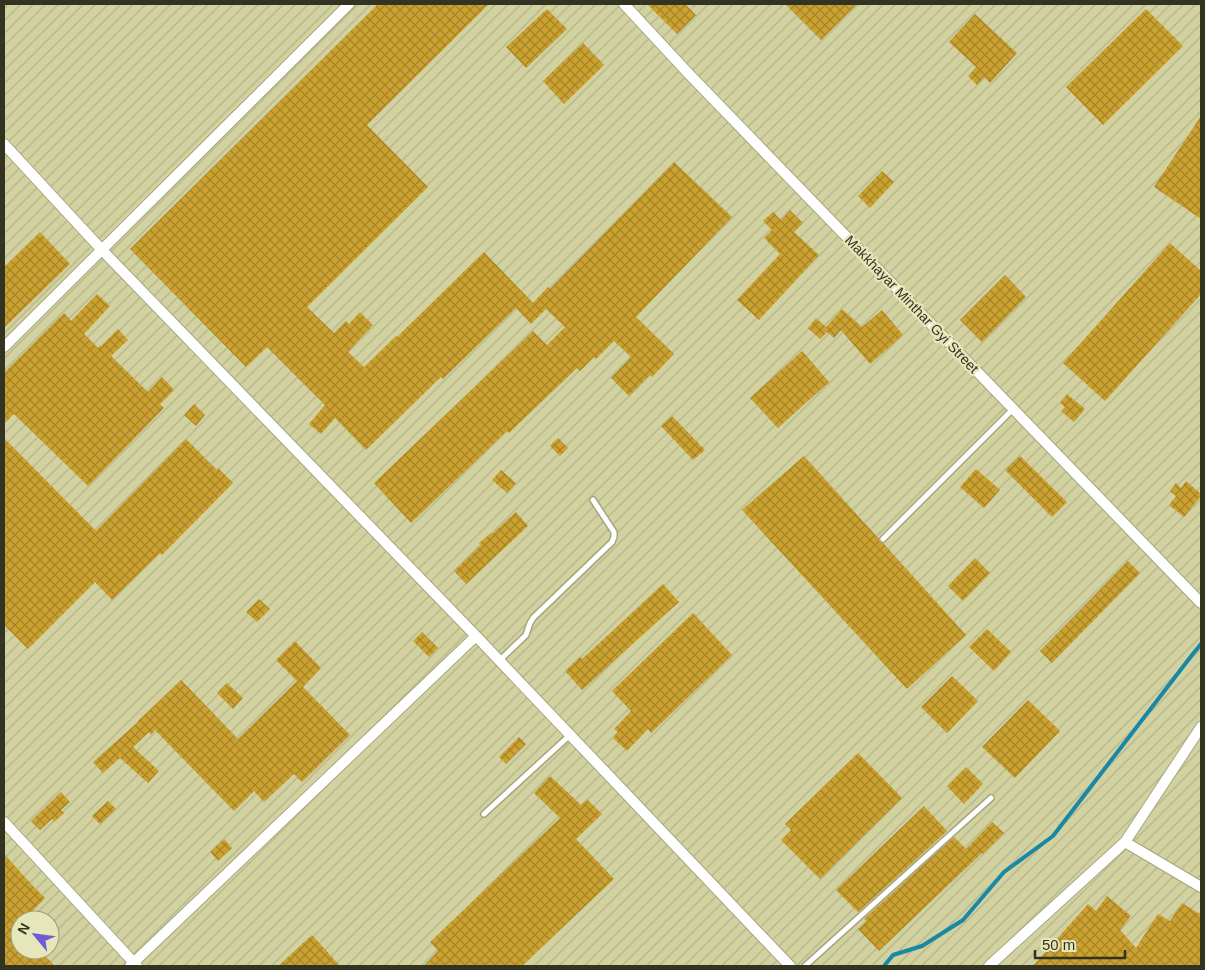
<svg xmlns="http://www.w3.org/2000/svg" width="1205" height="970" viewBox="0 0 1205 970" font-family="Arial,sans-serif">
  <defs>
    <pattern id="industrial-furrows" width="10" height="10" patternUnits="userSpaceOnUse" patternTransform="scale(1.25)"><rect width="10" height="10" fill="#d2d1a0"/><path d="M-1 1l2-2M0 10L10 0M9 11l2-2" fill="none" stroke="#b5b48a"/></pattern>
    <pattern id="building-cross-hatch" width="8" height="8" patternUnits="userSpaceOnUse" patternTransform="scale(1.25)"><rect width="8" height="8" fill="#cba130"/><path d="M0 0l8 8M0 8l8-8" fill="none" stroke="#a58428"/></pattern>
  </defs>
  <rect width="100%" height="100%" fill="#d9d8af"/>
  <path fill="url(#industrial-furrows)" fill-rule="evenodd" d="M 4,4 L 1201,4 L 1201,966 L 4,966 ZM 20,920 L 50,920 L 50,950 L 20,950 Z"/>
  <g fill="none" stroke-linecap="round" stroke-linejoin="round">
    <path stroke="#1988a6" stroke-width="4" d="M 884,966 L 893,955 L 922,946 L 963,920 L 1004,872 L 1053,836 L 1192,655 L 1201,644"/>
  </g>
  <path fill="url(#building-cross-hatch)" d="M 378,4 L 489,4 L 367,125 L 428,187 L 307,307 L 334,333 L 346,321 L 349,324 L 360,312 L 373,325 L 348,352 L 364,367 L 396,336 L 397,337 L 484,252 L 533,303 L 548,287 L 550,289 L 674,162 L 732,217 L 636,317 L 674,354 L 652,377 L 650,375 L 629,396 L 611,378 L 631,357 L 614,341 L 596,359 L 594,357 L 580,371 L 577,368 L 509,433 L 507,431 L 411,523 L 374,483 L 533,331 L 547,345 L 565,327 L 546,309 L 531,324 L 516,308 L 443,379 L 441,377 L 366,450 L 335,418 L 321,434 L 309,424 L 325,405 L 267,347 L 246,367 L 130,249 Z
    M 647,4 L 685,4 L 696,15 L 677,34 Z
    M 785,4 L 857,4 L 821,40 Z
    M 547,9 L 567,29 L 526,68 L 506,47 Z
    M 1146,9 L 1183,46 L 1103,125 L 1066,87 Z
    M 975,14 L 1017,53 L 990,83 L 984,77 L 977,85 L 968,76 L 976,67 L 949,42 Z
    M 583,43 L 604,65 L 564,104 L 543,81 Z
    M 1201,116 L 1201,219 L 1154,187 Z
    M 882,171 L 894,182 L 870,208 L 858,196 Z
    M 790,210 L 803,223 L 794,232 L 819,255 L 759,320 L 737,300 L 780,254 L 764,238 L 772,230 L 763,221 L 773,212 L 781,220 Z
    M 40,232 L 70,264 L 4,328 L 4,267 Z
    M 1170,243 L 1201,271 L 1201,294 L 1105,401 L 1063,363 Z
    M 1005,275 L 1026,297 L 982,342 L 960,320 Z
    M 97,294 L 110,306 L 84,334 L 98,348 L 100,345 L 101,346 L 118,329 L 128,340 L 111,356 L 148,392 L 162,377 L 174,390 L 160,404 L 164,408 L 88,486 L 14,414 L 4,424 L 4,373 L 64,313 L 71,321 Z
    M 842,309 L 862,327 L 882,310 L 903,335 L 870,364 L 841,330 L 834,338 L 827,332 L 820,339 L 808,328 L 816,318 L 826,327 Z
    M 802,351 L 829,382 L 778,428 L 750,398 Z
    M 1067,394 L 1085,409 L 1074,422 L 1061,411 L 1065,407 L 1060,403 Z
    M 194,404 L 205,415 L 196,426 L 184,415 Z
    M 672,416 L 705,450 L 693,460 L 661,426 Z
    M 4,438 L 96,531 L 186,439 L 217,470 L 218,468 L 233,483 L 162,555 L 160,553 L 112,600 L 95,582 L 28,649 L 4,625 Z
    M 558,438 L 568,448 L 560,456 L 550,446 Z
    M 804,456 L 879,539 L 880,542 L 883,543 L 966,635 L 907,689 L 742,510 Z
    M 1020,456 L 1067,502 L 1052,517 L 1005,470 Z
    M 976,469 L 1000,490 L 984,508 L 960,487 Z
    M 501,470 L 516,483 L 507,493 L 492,480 Z
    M 1186,481 L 1201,494 L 1201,496 L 1184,517 L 1169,505 L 1176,496 L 1170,491 L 1176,483 L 1181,488 Z
    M 516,512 L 528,526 L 466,584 L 454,571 L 481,545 L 479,543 L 491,533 L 492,534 Z
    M 975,558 L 990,573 L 963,601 L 948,586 Z
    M 1128,561 L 1140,573 L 1052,663 L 1040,651 Z
    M 663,584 L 679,602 L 582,690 L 565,671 L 580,657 L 582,659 Z
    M 259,599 L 270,609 L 257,622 L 246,612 Z
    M 693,613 L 732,655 L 651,733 L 648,729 L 627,751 L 613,738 L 618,732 L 614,729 L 631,711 L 612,691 Z
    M 987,629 L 1011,652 L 994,671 L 969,647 Z
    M 422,632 L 438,648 L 429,657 L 413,641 Z
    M 295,641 L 321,668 L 303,687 L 350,735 L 302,782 L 294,774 L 264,802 L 254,791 L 234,811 L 155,730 L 151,735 L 149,732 L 133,747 L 159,771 L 148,783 L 120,758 L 103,773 L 93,762 L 138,722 L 138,721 L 181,680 L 238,739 L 297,681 L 276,660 Z
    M 952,676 L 978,701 L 947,733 L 921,707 Z
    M 227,683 L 243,698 L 233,709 L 217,693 Z
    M 1028,700 L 1060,731 L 1015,778 L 982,747 Z
    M 519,737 L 526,744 L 506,764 L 499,757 Z
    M 858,753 L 902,798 L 820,879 L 781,840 L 791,830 L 785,824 Z
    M 966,767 L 983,784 L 964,804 L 947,786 Z
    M 550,776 L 581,805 L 587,799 L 602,814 L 576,839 L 614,879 L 522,966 L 424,966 L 438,951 L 430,942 L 560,818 L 534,793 Z
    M 61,792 L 70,802 L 61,810 L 64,813 L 54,822 L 52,819 L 40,830 L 31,821 Z
    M 108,801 L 116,809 L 100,824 L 92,816 Z
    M 924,806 L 947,831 L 858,912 L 836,890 Z
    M 992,822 L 1004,833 L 983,854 L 982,853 L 879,951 L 858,929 L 867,921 L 864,919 L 954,837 L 966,849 Z
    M 224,839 L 232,848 L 218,861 L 210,852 Z
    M 4,854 L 33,886 L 45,898 L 24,920 L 20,920 L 20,950 L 39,950 L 55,966 L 4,966 Z
    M 1107,896 L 1131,916 L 1120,930 L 1136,948 L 1158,914 L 1170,921 L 1182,903 L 1201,915 L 1201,966 L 1033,966 L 1088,904 L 1096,911 Z
    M 312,935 L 340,966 L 278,966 Z"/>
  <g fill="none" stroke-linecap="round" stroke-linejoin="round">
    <g stroke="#a6a67e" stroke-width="8">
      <path id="lane" d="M 883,539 L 1013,409
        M 500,660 L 526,635 L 530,623 L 533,618 L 612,542 L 614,537 L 614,532 L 593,500
        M 484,814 L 570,735
        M 805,966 L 991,798"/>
    </g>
    <g stroke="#a6a67e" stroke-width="12">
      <path id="street" d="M 624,4 L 688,73 L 1201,603
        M 4,144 L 102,250 L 476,636 L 790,966
        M 4,347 L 349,4
        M 4,822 L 137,966
        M 1125,842 L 1201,887
        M 130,966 L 476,636
        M 989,966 L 1125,842 L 1201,727"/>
    </g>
    <use href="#lane" stroke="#fff" stroke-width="5"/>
    <use href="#street" stroke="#fff" stroke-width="10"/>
  </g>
  <g text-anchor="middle" stroke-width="4.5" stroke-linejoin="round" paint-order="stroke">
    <g font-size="14" fill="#332" stroke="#e6e6bb">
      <text transform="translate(912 304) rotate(46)" y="5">Makkhayar Minthar Gyi Street</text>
    </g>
  </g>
  <rect width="1205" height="970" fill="none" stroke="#333322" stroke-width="10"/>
  <g transform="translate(35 935) rotate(299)"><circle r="24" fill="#e6e6bb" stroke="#9e9e7e"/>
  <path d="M0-4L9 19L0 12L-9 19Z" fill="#715bd5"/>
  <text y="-8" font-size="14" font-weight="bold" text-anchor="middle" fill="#333322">N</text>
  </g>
  <path d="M1035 950v8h90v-8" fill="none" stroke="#333322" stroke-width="2.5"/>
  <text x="1042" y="950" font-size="15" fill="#333322" stroke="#e6e6bb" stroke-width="4" paint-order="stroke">50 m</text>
</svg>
